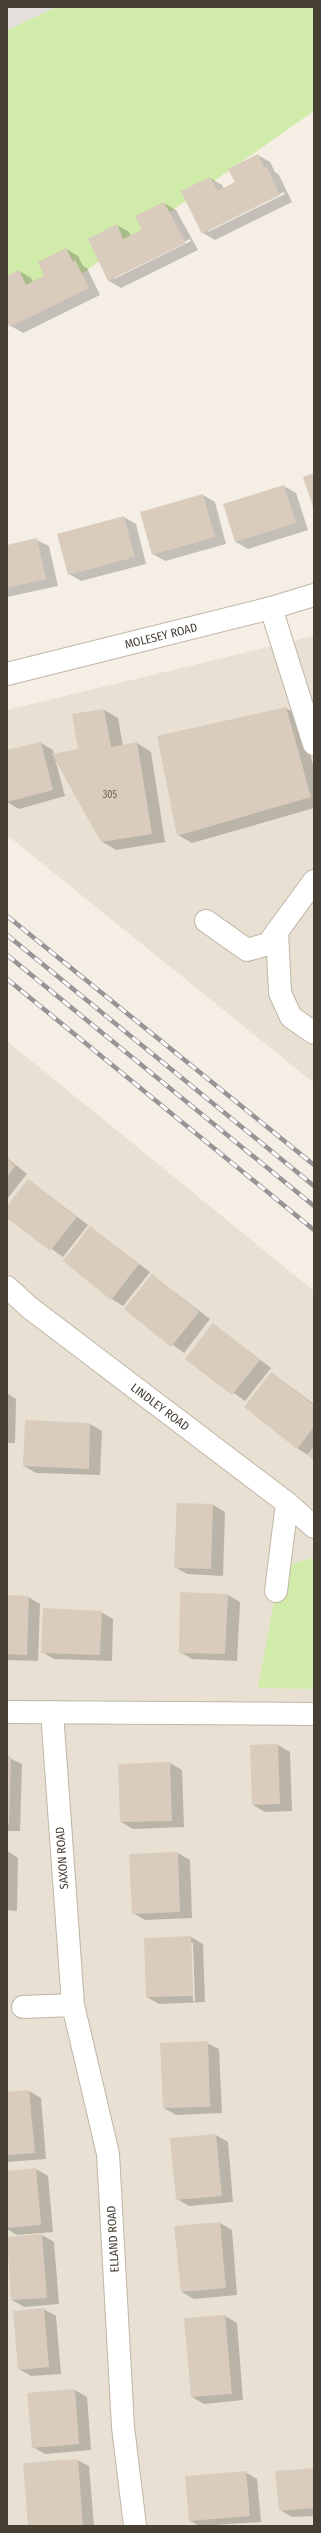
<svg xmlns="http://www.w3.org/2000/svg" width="321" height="2533" viewBox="0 0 321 2533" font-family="'Fira Sans Condensed',sans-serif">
  <rect width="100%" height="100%" fill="#f4eee5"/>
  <path fill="#e8e0d2" d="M 314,636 L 314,1083 L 7,835 L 7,710 Z
    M 7,1041 L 314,1291 L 314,2526 L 7,2526 Z"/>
  <path fill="#d1ebaa" d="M 56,7 L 314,7 L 314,111 L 7,326 L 7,30 Z
    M 311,1558 L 314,1561 L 314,1689 L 258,1688 L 276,1591 L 293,1564 Z"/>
  <path fill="#e4e1dd" d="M 7,7 L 56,7 L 7,30 Z"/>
  <path fill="#0003" fill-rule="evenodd" d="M 258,155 L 270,162 L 275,172 L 279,175 L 292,202 L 215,240 L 203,233 L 210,178 L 222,185 L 224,189 L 237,183 ZM 284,192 L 285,194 L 208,232 L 208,229 Z
    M 164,203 L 176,210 L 198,250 L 121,288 L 109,281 L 89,239 L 117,225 L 129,232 L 131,236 L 143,230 ZM 190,239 L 191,241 L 114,279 L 114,277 Z
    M 66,249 L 78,256 L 83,266 L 87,268 L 100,295 L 23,333 L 11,326 L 7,318 L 7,277 L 19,271 L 31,278 L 33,282 L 46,276 Z
    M 284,486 L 296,493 L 308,530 L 248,549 L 236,542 L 224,505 Z
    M 203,495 L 215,502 L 226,544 L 165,561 L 153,554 Z
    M 124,517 L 136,524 L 146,564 L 81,581 L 69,574 Z
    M 37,540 L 49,546 L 58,586 L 7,597 L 7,546 Z
    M 286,708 L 300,716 L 314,768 L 314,808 L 192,843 L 178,835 Z
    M 104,710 L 118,718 L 123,746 L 137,743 L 151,752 L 165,842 L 116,850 L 101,841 L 55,759 L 65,796 L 19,809 L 7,802 L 7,751 L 41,743 L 53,750 L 54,754 L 79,750 Z
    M 7,1158 L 27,1174 L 7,1199 Z
    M 29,1180 L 88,1225 L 63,1257 L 7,1217 L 7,1207 Z
    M 91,1228 L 150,1272 L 123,1306 L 112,1299 Z
    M 152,1275 L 210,1319 L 184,1353 L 125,1309 Z
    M 213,1324 L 271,1368 L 245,1401 L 186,1358 Z
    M 272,1373 L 314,1404 L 314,1459 L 297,1448 Z
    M 7,1393 L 16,1399 L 15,1443 L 7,1443 Z
    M 90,1424 L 102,1431 L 100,1475 L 36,1473 L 24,1466 Z
    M 177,1504 L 213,1505 L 225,1512 L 223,1576 L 187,1574 L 175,1567 Z
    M 228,1595 L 240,1602 L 237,1661 L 192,1659 L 180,1652 Z
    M 7,1596 L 28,1597 L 40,1604 L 38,1661 L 7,1660 Z
    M 101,1612 L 113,1619 L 112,1661 L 54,1659 L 42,1652 Z
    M 278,1745 L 290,1752 L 292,1811 L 265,1812 L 253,1805 L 251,1746 Z
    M 7,1757 L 22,1764 L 20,1831 L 7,1831 Z
    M 170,1763 L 182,1770 L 184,1827 L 133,1829 L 121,1822 Z
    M 7,1851 L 18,1858 L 17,1911 L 7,1910 Z
    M 178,1853 L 190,1860 L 192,1918 L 145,1920 L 133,1913 L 130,1855 Z
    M 191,1937 L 203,1944 L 205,2002 L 159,2004 L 147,1997 L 145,1939 ZM 191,1943 L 193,1943 L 195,2001 L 193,2001 Z
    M 207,2043 L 219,2049 L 222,2113 L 176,2115 L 164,2108 Z
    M 29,2091 L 41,2098 L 46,2159 L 7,2162 L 7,2093 Z
    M 216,2135 L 228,2142 L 233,2202 L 189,2206 L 177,2199 Z
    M 36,2169 L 48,2176 L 53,2232 L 17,2235 L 7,2229 L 7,2172 Z
    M 220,2223 L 232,2230 L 237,2295 L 194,2299 L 182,2292 Z
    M 42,2235 L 54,2242 L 59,2304 L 24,2307 L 12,2300 L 7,2238 Z
    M 44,2309 L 56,2316 L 61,2374 L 31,2376 L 19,2369 L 14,2312 Z
    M 225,2316 L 237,2323 L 243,2400 L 204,2404 L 192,2397 Z
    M 75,2390 L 87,2397 L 91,2450 L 45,2454 L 33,2447 Z
    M 77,2460 L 89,2466 L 94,2526 L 29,2526 Z
    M 314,2469 L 314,2516 L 292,2517 L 280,2510 Z
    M 245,2472 L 257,2479 L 261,2522 L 200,2526 L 190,2521 Z"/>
  <path fill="#d9ccbc" d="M 258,154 L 264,168 L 267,167 L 280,195 L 202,234 L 181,191 L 210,177 L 218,191 L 235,182 L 228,169 Z
    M 164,202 L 186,243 L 108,281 L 88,239 L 117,224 L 123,239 L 142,230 L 135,216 Z
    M 66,248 L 73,262 L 75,260 L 89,288 L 10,327 L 7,321 L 7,276 L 19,270 L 26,285 L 44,276 L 38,262 Z
    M 314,473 L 314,510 L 303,477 Z
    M 284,485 L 296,523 L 235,542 L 223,504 Z
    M 203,494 L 215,537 L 152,555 L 140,512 Z
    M 124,516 L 135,557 L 68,575 L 57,534 Z
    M 37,538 L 46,579 L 7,588 L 7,545 Z
    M 286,707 L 311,797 L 177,836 L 157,736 Z
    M 104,709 L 111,747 L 137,742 L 152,834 L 101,842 L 52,754 L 78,749 L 72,714 Z
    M 41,742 L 53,790 L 7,802 L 7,750 Z
    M 7,1159 L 15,1166 L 7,1177 Z
    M 28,1179 L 77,1217 L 50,1251 L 7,1218 L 7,1206 Z
    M 90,1226 L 139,1264 L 111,1300 L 63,1261 Z
    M 152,1274 L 199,1312 L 171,1347 L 124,1309 Z
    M 213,1323 L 260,1360 L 232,1395 L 185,1359 Z
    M 271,1372 L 314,1405 L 314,1427 L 297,1449 L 244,1407 Z
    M 25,1420 L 90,1423 L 89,1469 L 23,1466 Z
    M 314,1446 L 314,1460 L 307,1455 Z
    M 177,1503 L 213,1504 L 211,1569 L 174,1568 Z
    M 180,1592 L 228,1594 L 225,1654 L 179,1653 Z
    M 7,1595 L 29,1596 L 27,1655 L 7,1654 Z
    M 43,1608 L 102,1611 L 100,1655 L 41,1653 Z
    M 278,1744 L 280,1804 L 252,1805 L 250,1745 Z
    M 7,1756 L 11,1756 L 9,1825 L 7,1825 Z
    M 170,1762 L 172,1821 L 120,1822 L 118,1764 Z
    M 178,1852 L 180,1912 L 132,1914 L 129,1854 Z
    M 191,1936 L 193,1996 L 146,1997 L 144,1938 Z
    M 208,2041 L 210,2107 L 163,2108 L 160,2043 Z
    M 29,2090 L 35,2153 L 7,2155 L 7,2092 Z
    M 216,2134 L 222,2196 L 176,2200 L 170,2138 Z
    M 36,2168 L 41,2225 L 7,2228 L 7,2171 Z
    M 220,2222 L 226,2288 L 181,2292 L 174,2226 Z
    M 42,2234 L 47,2298 L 11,2300 L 7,2237 Z
    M 44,2308 L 49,2367 L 18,2370 L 13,2311 Z
    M 225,2315 L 232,2394 L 191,2397 L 184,2318 Z
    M 75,2389 L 79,2444 L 32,2448 L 27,2393 Z
    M 78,2459 L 83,2526 L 28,2526 L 23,2463 Z
    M 314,2468 L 314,2508 L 279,2511 L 275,2471 Z
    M 246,2471 L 250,2516 L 189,2521 L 185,2476 Z"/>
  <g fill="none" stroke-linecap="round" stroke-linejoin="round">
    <g stroke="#c0b6a6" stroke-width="24">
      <path id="minor" d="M 271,608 L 314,744
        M 7,674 L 271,608 L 314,595
        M 206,921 L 247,950 L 268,944 L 314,881
        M 277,931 L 280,993 L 291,1017 L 314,1033
        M 7,1287 L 30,1308 L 287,1503 L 314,1527
        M 276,1591 L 287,1503
        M 7,1712 L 314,1714
        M 52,1712 L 73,2005
        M 23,2007 L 73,2005 L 108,2154 L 123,2427 L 135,2526"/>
    </g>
    <use href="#minor" stroke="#fff" stroke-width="22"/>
    <g stroke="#959595" stroke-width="4.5">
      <path id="rail" d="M 7,916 L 314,1165
        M 7,935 L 314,1186
        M 7,955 L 314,1206
        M 7,979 L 314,1230"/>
    </g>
    <use href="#rail" stroke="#fff" stroke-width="3" stroke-dasharray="9" stroke-linecap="butt"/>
  </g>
  <g text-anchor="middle" stroke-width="4" stroke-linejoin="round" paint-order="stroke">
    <g font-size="10" fill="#6c6256">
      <text x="110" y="798">305</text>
    </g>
    <g font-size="12" fill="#473e34" stroke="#fff">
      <text transform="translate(161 636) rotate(-14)" y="4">MOLESEY ROAD</text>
      <text transform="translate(160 1407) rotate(37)" y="4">LINDLEY ROAD</text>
      <text transform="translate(62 1858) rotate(-94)" y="4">SAXON ROAD</text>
      <text transform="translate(113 2239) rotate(-93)" y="4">ELLAND ROAD</text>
    </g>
  </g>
  <rect width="321" height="2533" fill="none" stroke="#473e34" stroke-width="16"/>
</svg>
